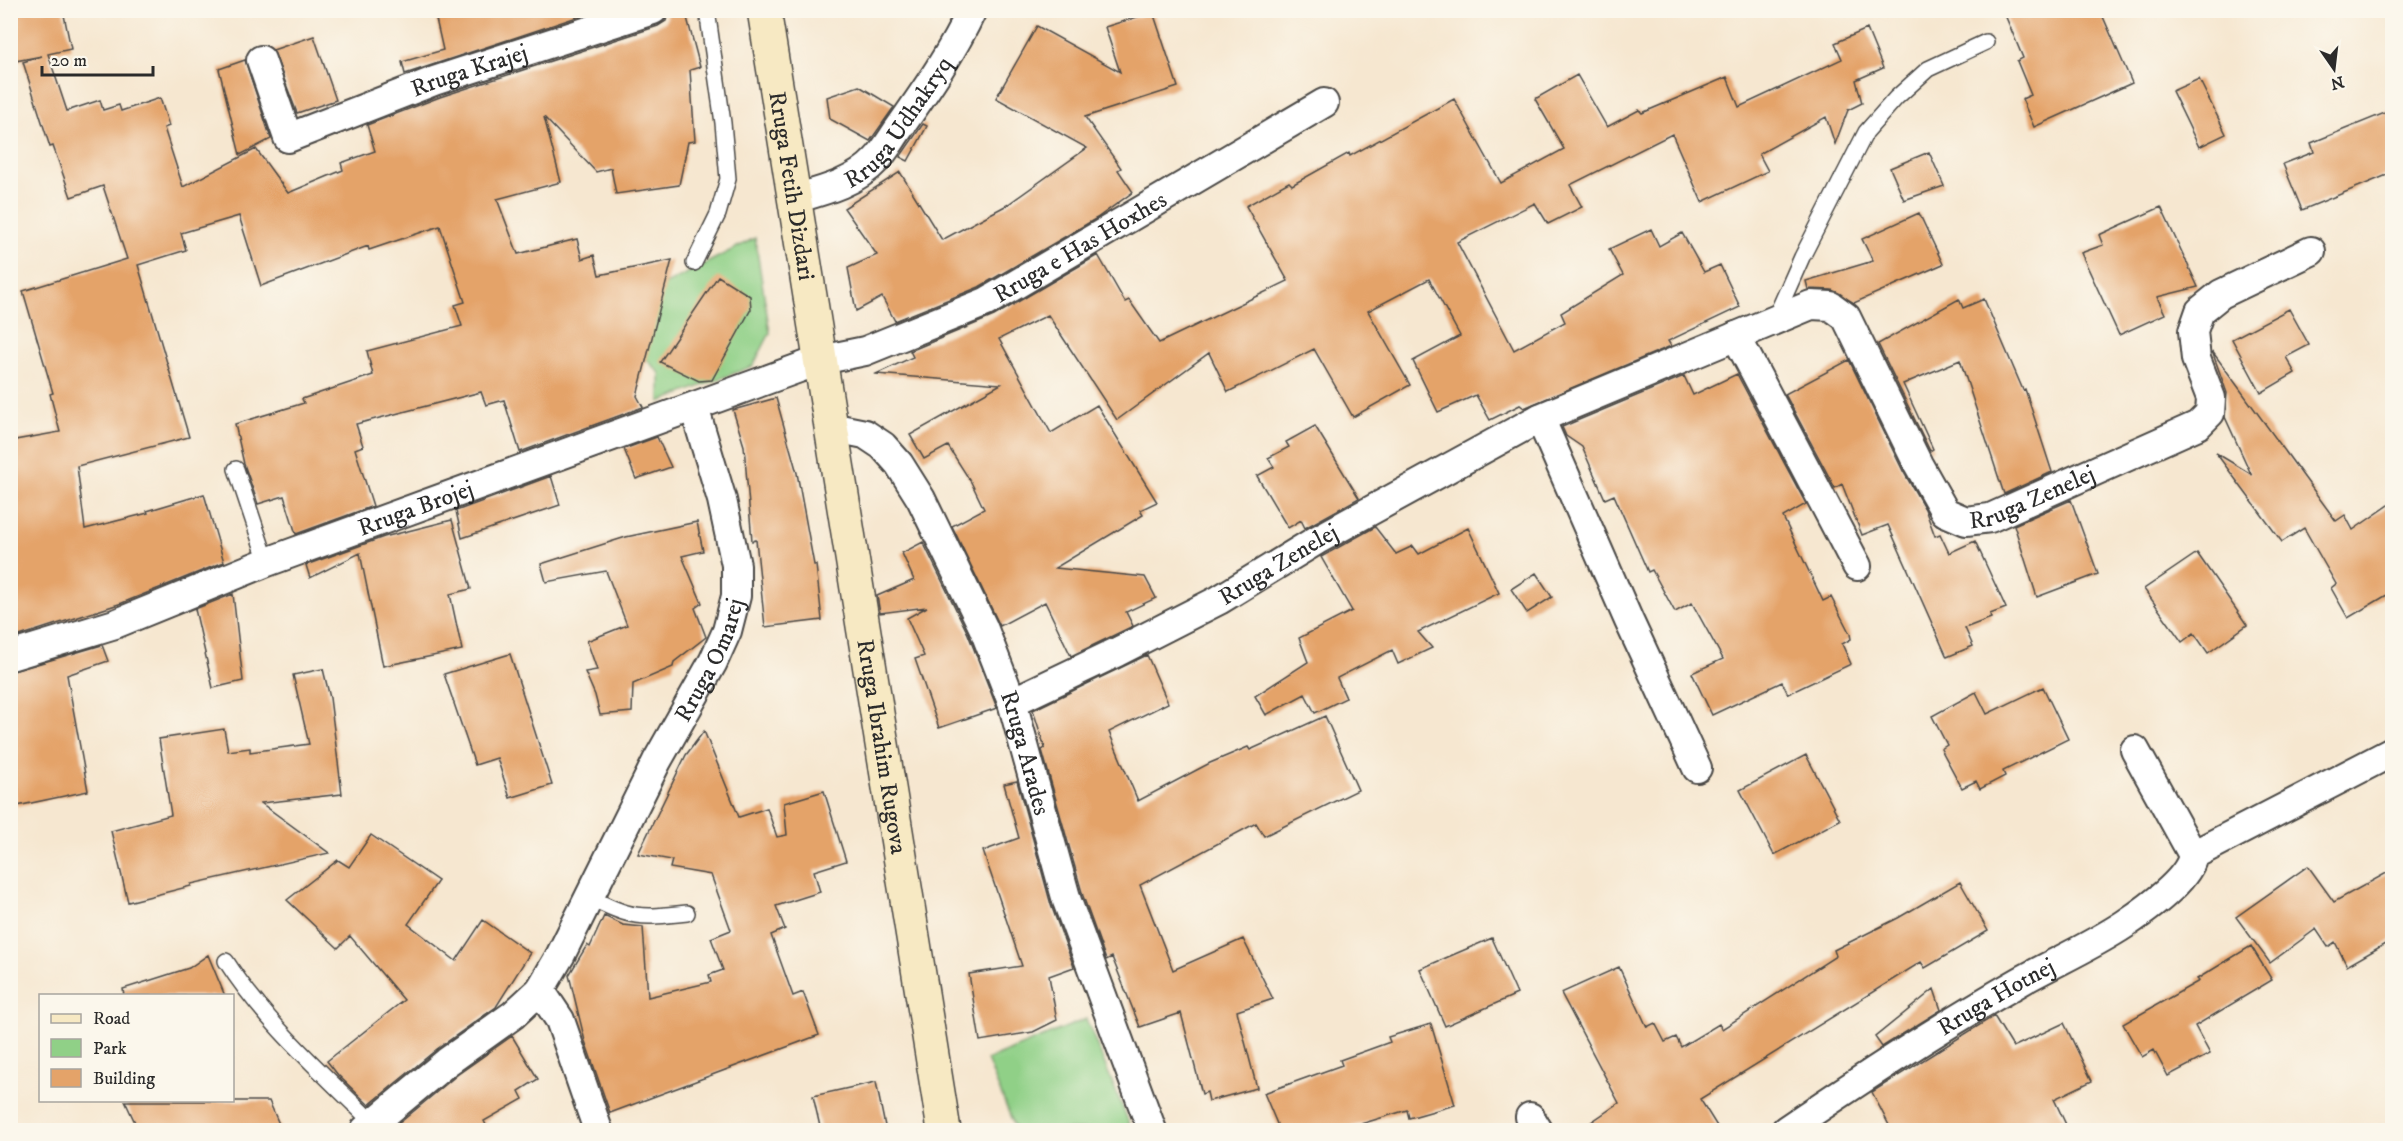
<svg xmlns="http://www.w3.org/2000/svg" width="2403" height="1141" viewBox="0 0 2403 1141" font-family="'IM FELL DW Pica',serif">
  <rect width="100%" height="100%" fill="#fbf7ec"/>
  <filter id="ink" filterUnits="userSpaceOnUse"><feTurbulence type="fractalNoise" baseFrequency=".0167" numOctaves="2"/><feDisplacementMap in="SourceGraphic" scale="12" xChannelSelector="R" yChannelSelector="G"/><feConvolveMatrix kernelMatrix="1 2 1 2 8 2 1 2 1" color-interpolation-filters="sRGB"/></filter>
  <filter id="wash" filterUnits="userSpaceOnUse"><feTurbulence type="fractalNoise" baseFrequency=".008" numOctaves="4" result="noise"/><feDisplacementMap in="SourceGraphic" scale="24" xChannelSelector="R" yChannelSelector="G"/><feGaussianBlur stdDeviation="1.35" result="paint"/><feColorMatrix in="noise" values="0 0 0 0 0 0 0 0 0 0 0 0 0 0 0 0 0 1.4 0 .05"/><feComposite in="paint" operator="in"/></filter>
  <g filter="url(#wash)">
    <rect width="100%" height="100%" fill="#f6e7d0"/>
    <path fill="#90d087" stroke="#5e7e59" stroke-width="1.5" d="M 755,238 L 770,333 L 753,366 L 660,402 L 660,373 L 639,352 L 660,287 Z
      M 1086,1019 L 1132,1130 L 1016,1130 L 987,1060 Z"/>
    <g id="blocks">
      <path fill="#e4a369" d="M 10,10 L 63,10 L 71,49 L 48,54 L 67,111 L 100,100 L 103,110 L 119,105 L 121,111 L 160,98 L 169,126 L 164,128 L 183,187 L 256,149 L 288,193 L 343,170 L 341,163 L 375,151 L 367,125 L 440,97 L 658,26 L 666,21 L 669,10 L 685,10 L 700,67 L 690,70 L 695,141 L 688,142 L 679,185 L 616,194 L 611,168 L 596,172 L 544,117 L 561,182 L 497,199 L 518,254 L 577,239 L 582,259 L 594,255 L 599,275 L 672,260 L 637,396 L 643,407 L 520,452 L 504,400 L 486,405 L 481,392 L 356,424 L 363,446 L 355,449 L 373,506 L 296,534 L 284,496 L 258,504 L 244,464 L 235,424 L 304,403 L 302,399 L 373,375 L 367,351 L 462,326 L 455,305 L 465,302 L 440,226 L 369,250 L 368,246 L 261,286 L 239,216 L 181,233 L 186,250 L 138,265 L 189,437 L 77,466 L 85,529 L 148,513 L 147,511 L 204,494 L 224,562 L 122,603 L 10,639 L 10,441 L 60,432 L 50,394 L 53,393 L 23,291 L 127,259 L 103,186 L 71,197 L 53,146 L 50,147 L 23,62 L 42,56 L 10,62 Z
        M 434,10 L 598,10 L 405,74 L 402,62 L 443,50 Z
        M 2003,10 L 2100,10 L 2132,83 L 2034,127 L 2022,99 L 2031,95 L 2017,61 L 2023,58 Z
        M 1153,12 L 1178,87 L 1085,117 L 1121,168 L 1118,170 L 1133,192 L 1097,218 L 979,287 L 895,321 L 882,297 L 856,311 L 848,268 L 877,255 L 844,208 L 900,172 L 942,240 L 1007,205 L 1087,148 L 996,98 L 1037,26 L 1120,72 L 1105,27 Z
        M 1867,29 L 1883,68 L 1856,80 L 1862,103 L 1848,110 L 1835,144 L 1826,117 L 1759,154 L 1768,171 L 1702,202 L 1672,134 L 1570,185 L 1582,207 L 1548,224 L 1535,203 L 1457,242 L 1514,350 L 1565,322 L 1561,313 L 1623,275 L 1609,249 L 1651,229 L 1659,246 L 1682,233 L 1704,272 L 1720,265 L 1740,307 L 1668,341 L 1671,346 L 1524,408 L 1520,405 L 1490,420 L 1476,395 L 1438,412 L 1413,361 L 1460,336 L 1429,279 L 1368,311 L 1410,385 L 1353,417 L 1314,349 L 1228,392 L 1209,353 L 1117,420 L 1048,315 L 999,339 L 1051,433 L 1097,405 L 1157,502 L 1140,510 L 1143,515 L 1055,568 L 1145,577 L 1156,598 L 1126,612 L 1133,626 L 1071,656 L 1045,602 L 1000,626 L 952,526 L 984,509 L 971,482 L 948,446 L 924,459 L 910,435 L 1001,384 L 876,374 L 913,357 L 910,351 L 994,316 L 1098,255 L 1125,302 L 1129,300 L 1159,343 L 1288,281 L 1246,206 L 1289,182 L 1292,185 L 1349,153 L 1350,156 L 1454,99 L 1501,183 L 1564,149 L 1535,99 L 1577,75 L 1607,127 L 1639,110 L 1642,113 L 1727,77 L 1739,107 L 1842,59 L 1835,43 Z
        M 314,36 L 336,100 L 297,113 L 273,50 Z
        M 245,60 L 271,139 L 240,155 L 219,69 Z
        M 2199,79 L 2226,134 L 2199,147 L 2172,91 Z
        M 859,86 L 894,107 L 870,141 L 830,119 L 827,97 Z
        M 2392,110 L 2392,173 L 2302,210 L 2283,164 L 2314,152 L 2311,143 Z
        M 923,124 L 927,126 L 908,161 L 900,157 Z
        M 1929,152 L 1944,186 L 1904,200 L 1890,168 Z
        M 2161,207 L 2198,287 L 2157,297 L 2165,314 L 2119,335 L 2081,253 L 2103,245 L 2099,235 Z
        M 1919,213 L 1943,264 L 1854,303 L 1832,290 L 1808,289 L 1806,281 L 1873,261 L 1862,239 Z
        M 718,276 L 750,296 L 751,309 L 712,380 L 699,381 L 660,362 Z
        M 1959,299 L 1963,308 L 1984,299 L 2023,390 L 2025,389 L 2052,472 L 2004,494 L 1960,360 L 1903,384 L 1933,449 L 1930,451 L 1878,344 Z
        M 2289,309 L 2309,345 L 2286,357 L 2295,373 L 2261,393 L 2232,339 Z
        M 2212,351 L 2336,521 L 2345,515 L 2353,530 L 2392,503 L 2392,592 L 2348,618 L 2331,588 L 2336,584 L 2304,528 L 2282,542 L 2216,453 L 2251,474 L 2225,417 L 2227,393 Z
        M 1849,360 L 1903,471 L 1925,509 L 1935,536 L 1940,534 L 1949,553 L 1975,541 L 2006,608 L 1990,614 L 1991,618 L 1965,628 L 1973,646 L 1947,657 L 1888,525 L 1862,535 L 1842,484 L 1835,488 L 1785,394 Z
        M 1737,374 L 1806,504 L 1783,517 L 1823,601 L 1831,597 L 1850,634 L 1851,639 L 1842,644 L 1851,664 L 1788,694 L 1782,682 L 1712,715 L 1692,673 L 1723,659 L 1692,603 L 1675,612 L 1652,570 L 1648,572 L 1614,495 L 1605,499 L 1582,447 L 1566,436 L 1562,427 L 1684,376 L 1693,395 Z
        M 776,398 L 797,473 L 814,565 L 816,565 L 822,620 L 765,627 L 756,540 L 752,541 L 744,446 L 733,410 Z
        M 1315,426 L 1359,498 L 1305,528 L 1301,520 L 1288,528 L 1257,476 L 1274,467 L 1268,458 L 1289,447 L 1286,442 Z
        M 657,437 L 671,467 L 636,479 L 624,449 Z
        M 551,476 L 560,505 L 462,538 L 456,511 Z
        M 2071,500 L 2098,574 L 2037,597 L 2014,525 Z
        M 452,520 L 471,589 L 450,594 L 462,650 L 383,666 L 360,553 L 310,578 L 306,565 L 384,537 Z
        M 697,522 L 703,551 L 682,556 L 702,603 L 695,608 L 706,637 L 674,662 L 673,667 L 633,684 L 632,712 L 600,715 L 595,695 L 585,672 L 597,670 L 587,641 L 627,625 L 606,571 L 546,582 L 541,564 L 626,537 Z
        M 1375,527 L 1396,554 L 1413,546 L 1419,554 L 1468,528 L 1499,593 L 1418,632 L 1432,648 L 1398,664 L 1392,650 L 1337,678 L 1346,698 L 1315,713 L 1305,694 L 1266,715 L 1255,696 L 1308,662 L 1299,638 L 1352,611 L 1321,557 Z
        M 923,542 L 968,634 L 997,708 L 939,728 L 915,659 L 924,656 L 907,618 L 927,607 L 880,613 L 877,596 L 914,580 L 902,553 Z
        M 2197,553 L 2247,625 L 2208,653 L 2194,633 L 2182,642 L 2144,589 Z
        M 1536,573 L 1552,597 L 1527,613 L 1511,589 Z
        M 233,594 L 243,681 L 213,688 L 195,609 Z
        M 102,645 L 108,661 L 67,675 L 88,791 L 17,806 L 15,791 L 10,791 L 10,672 Z
        M 510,654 L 552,785 L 510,798 L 497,758 L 475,765 L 444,674 Z
        M 1147,655 L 1168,703 L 1109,732 L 1138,801 L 1210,763 L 1248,747 L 1250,750 L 1325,716 L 1358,790 L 1264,836 L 1256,823 L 1140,885 L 1173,970 L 1243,939 L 1273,999 L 1237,1011 L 1257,1088 L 1209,1101 L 1207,1092 L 1202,1094 L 1181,1013 L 1140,1027 L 1112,957 L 1106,960 L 1083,896 L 1042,750 L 1045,748 L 1033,710 Z
        M 323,669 L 330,698 L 342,794 L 261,803 L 329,853 L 191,884 L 191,886 L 128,902 L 111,831 L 171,815 L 159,739 L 224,729 L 228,751 L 250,748 L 250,752 L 309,744 L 293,675 Z
        M 2043,687 L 2068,739 L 2003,771 L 2005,776 L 1980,789 L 1976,781 L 1962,788 L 1941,749 L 1947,745 L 1932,716 L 1976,692 L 1987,714 Z
        M 704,731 L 739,817 L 767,808 L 777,837 L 787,835 L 784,803 L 824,791 L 846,861 L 814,871 L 820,892 L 776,906 L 785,929 L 771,935 L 793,996 L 803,992 L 819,1035 L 610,1113 L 585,1041 L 569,975 L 587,945 L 590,947 L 604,916 L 623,925 L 643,927 L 648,997 L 711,982 L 709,975 L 723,970 L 711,938 L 731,930 L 711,875 L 670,868 L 672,860 L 638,854 L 686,755 Z
        M 1806,755 L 1840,820 L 1774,855 L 1740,790 Z
        M 1017,781 L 1051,905 L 1074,967 L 1049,976 L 1057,1020 L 1033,1032 L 980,1041 L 969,974 L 1022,966 L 983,851 L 1019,838 L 1004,784 Z
        M 371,835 L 438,881 L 408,924 L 456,961 L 483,920 L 530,953 L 496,1007 L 437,1049 L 369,1105 L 338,1075 L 327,1061 L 404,1000 L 350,936 L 338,948 L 287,900 L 338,860 L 349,867 Z
        M 2308,866 L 2334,902 L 2392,870 L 2392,940 L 2347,966 L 2335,942 L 2328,947 L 2316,929 L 2270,963 L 2236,917 Z
        M 1960,882 L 1988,931 L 1925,968 L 1921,962 L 1700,1099 L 1720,1131 L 1578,1131 L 1619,1103 L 1561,993 L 1619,967 L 1647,1027 L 1655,1023 L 1665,1042 L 1676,1037 L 1681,1047 L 1719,1024 L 1722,1029 L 1836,956 L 1834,950 L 1898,918 Z
        M 1492,938 L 1517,994 L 1445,1026 L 1420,969 Z
        M 2251,946 L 2272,980 L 2195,1026 L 2210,1054 L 2168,1076 L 2154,1050 L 2142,1057 L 2123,1024 L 2199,981 L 2197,979 Z
        M 208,955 L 225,996 L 124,996 L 123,989 L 189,968 Z
        M 1934,989 L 1941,1010 L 1882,1047 L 1875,1037 Z
        M 1994,1016 L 2013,1047 L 2064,1023 L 2092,1081 L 2054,1099 L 2069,1131 L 1892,1131 L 1872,1092 Z
        M 1431,1024 L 1455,1105 L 1409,1118 L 1407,1110 L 1338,1131 L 1280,1131 L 1264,1093 L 1342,1065 L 1340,1060 L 1390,1042 L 1388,1037 Z
        M 512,1036 L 538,1079 L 519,1091 L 523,1099 L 484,1121 L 489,1131 L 390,1131 L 457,1075 Z
        M 876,1082 L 886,1131 L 821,1131 L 813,1096 Z
        M 125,1101 L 269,1101 L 282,1131 L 139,1131 Z"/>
    </g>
  </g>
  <g filter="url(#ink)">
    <use href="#blocks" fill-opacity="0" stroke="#494744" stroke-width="1.5"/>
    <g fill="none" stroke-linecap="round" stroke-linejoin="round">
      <g stroke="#494744" stroke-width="18">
        <path id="service" d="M 694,263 L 718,214 L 728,179 L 723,123 L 707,10
          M 1775,318 L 1802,257 L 1866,132 L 1896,98 L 1928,69 L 1986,42
          M 236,469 L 267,562
          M 590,897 C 630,919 641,918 687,913
          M 226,961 C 267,1025 321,1071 374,1124"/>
      </g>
      <g stroke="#494744" stroke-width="32">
        <g id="minor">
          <path id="s1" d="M 261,60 L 288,138 L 434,81 L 653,10"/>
          <path id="s2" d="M 794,199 C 822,191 855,183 876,160 C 885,151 892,138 900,127 C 926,90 953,51 972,10"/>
          <path d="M 1736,336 L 1857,566"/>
          <path d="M 1540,418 L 1629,621 L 1697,768"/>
          <path id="s3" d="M 830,427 L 865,434 L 883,446 L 899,464 L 921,499 L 983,627 L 1012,702 L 1067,901 L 1152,1130"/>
          <path id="s4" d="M 10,656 L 115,624 L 267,562 L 821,360 L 865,351 L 986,302 L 1324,103"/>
          <path id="s5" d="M 1012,702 L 1117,652 L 1219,600 L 1317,540 L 1540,418 L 1811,305 L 1831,306 L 1846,317 L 1918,464 L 1945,512 L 1966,521 L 1990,518 L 2198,425 L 2210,413 L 2211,398 L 2196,359 L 2193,331 L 2200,311 L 2221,294 L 2311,251"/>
          <path d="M 2193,855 L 2392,752"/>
          <path d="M 540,990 L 560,1020 L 598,1130"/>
          <path d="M 1530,1117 L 1538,1130"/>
          <path id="s6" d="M 365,1130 L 447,1062 L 513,1015 L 540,990 L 560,956 L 657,761 L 713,662 L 727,631 L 736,596 L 736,565 L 722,500 L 694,407"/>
          <path id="s7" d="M 1786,1130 C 1863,1078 1940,1027 2021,981 C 2055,962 2092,946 2125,924 C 2146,910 2190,879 2193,855 L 2135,750"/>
        </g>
      </g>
      <g stroke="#494744" stroke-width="36">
        <g id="secondary">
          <path id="s8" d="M 764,10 L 944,1130"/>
        </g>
      </g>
      <use href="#service" stroke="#fff" stroke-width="15"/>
      <use href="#minor" stroke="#fff" stroke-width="28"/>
      <use href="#secondary" stroke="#f7e9c3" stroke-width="33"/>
    </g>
  </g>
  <g text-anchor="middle" stroke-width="4.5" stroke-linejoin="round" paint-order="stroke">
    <g font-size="24" fill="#2b2b2b" stroke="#fbf7ec">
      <text dy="8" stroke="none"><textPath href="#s1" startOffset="276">Rruga Krajej</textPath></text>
      <text dy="8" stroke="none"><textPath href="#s2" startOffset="135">Rruga Udhakryq</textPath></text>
      <text dy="8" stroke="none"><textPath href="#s8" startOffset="178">Rruga Fetih Dizdari</textPath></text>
      <text dy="8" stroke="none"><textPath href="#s4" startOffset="1148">Rruga e Has Hoxhes</textPath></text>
      <text dy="8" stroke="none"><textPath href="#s5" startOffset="1244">Rruga Zenelej</textPath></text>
      <text dy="8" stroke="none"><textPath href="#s4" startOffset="432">Rruga Brojej</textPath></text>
      <text dy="8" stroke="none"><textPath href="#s5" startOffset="300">Rruga Zenelej</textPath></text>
      <text dy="8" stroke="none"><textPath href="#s6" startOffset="596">Rruga Omarej</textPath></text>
      <text dy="8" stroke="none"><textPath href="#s8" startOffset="746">Rruga Ibrahim Rugova</textPath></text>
      <text dy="8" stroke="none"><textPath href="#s3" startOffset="398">Rruga Arades</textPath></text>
      <text dy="8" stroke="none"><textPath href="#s7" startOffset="249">Rruga Hotnej</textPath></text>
    </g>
  </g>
  <rect width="2403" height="1141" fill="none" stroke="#fbf7ec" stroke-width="36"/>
  <rect x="39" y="994" width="195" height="108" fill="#fbf7ec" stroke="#a8a59f" stroke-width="1.5"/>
  <rect x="51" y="1014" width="30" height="9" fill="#f7e9c3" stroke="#a8a59f" stroke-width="1.5"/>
  <text x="93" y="1024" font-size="18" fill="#2b2b2b">Road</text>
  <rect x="51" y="1039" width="30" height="18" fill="#90d087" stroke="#a8a59f" stroke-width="1.5"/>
  <text x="93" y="1054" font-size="18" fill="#2b2b2b">Park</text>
  <rect x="51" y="1069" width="30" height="18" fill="#e4a369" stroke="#a8a59f" stroke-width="1.5"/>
  <text x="93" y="1084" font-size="18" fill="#2b2b2b">Building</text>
  <g transform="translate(2334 69) rotate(166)" stroke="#fbf7ec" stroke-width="4.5" paint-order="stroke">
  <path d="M0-4.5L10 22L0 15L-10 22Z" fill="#2b2b2b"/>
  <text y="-9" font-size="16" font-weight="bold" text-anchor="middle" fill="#2b2b2b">N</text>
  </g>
  <path d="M42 66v9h111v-9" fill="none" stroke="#2b2b2b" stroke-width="3"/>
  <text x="51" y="66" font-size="18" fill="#2b2b2b" stroke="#fbf7ec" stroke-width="4.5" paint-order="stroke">20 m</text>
</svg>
